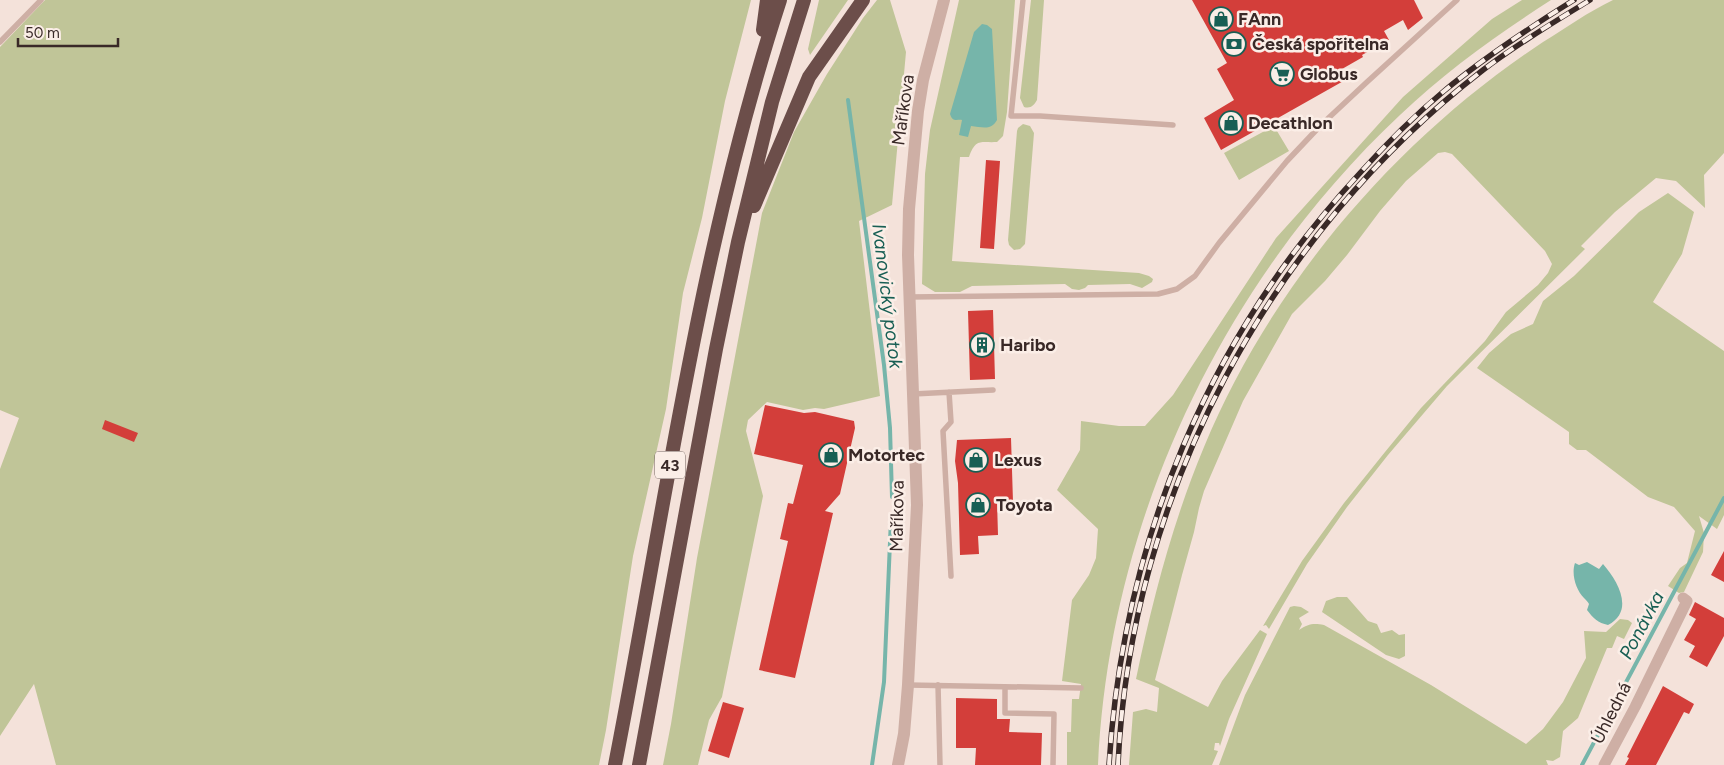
<svg xmlns="http://www.w3.org/2000/svg" width="1724" height="765" viewBox="0 0 1724 765" font-family="Figtree,sans-serif">
  <rect width="100%" height="100%" fill="#f4e2da"/>
  <path fill="#c0c598" d="M 45,0 L 751,0 L 725,101 L 702,218 L 683,293 L 666,409 L 633,556 L 606,730 L 599,765 L 56,765 L 34,684 L 0,736 L 0,469 L 19,418 L 0,410 L 0,47 Z
    M 819,0 L 848,0 L 810,55 L 808,49 Z
    M 877,0 L 890,0 L 906,52 L 892,205 L 859,221 L 880,396 L 824,409 L 815,408 L 803,410 L 767,402 L 748,420 L 746,431 L 763,496 L 722,697 L 709,720 L 698,765 L 663,765 L 671,724 L 697,558 L 762,213 L 794,132 L 827,74 L 863,18 Z
    M 959,0 L 1015,0 L 1007,112 L 1003,136 L 997,142 C 980,143 976,138 969,157 L 960,157 L 952,261 L 1139,273 L 1149,276 L 1153,279 L 1152,282 L 1142,288 L 1130,284 L 1088,285 L 1085,288 L 1079,290 L 1072,289 L 1065,284 L 972,286 L 960,292 L 935,292 L 922,284 L 925,174 L 930,130 Z
    M 1031,0 L 1044,0 L 1037,100 C 1034,105 1031,109 1024,107 L 1020,98 Z
    M 1522,0 L 1551,0 C 1497,35 1446,71 1400,115 C 1222,282 1109,521 1098,765 L 1067,765 L 1067,732 L 1071,732 L 1072,699 L 1079,699 L 1081,684 L 1062,681 L 1072,600 L 1089,575 L 1096,558 L 1098,529 L 1057,490 L 1080,450 L 1081,421 L 1119,426 L 1145,426 L 1173,395 L 1276,238 L 1403,97 L 1492,19 Z
    M 1613,0 L 1724,0 L 1724,153 L 1704,175 L 1705,208 L 1676,181 L 1656,178 L 1615,212 L 1581,246 L 1585,249 L 1447,386 L 1388,455 L 1347,507 L 1307,564 L 1269,629 L 1266,625 L 1263,626 L 1302,561 L 1344,503 L 1385,452 L 1421,408 L 1485,341 L 1506,312 L 1538,285 L 1548,273 L 1552,264 L 1545,251 L 1452,154 L 1445,152 L 1438,153 L 1406,181 L 1380,211 L 1347,255 L 1325,281 L 1292,314 L 1243,401 L 1204,491 L 1199,508 L 1194,532 L 1182,575 L 1155,680 L 1208,707 L 1222,681 L 1260,630 L 1267,634 L 1229,719 L 1220,746 L 1219,743 L 1215,743 L 1214,750 L 1218,751 L 1212,765 L 1129,765 L 1133,712 L 1146,709 L 1157,712 L 1159,688 L 1136,679 C 1153,598 1172,524 1204,447 C 1271,285 1396,139 1543,42 C 1566,28 1588,12 1613,0 Z
    M 1023,124 L 1030,126 L 1034,133 L 1025,244 L 1020,249 L 1014,250 L 1009,245 L 1008,240 L 1017,131 L 1018,128 Z
    M 1274,126 L 1289,151 L 1239,180 L 1224,153 Z
    M 1668,193 L 1694,212 L 1682,254 L 1653,302 L 1724,351 L 1724,515 L 1717,529 L 1699,516 L 1704,533 L 1703,552 L 1684,592 L 1679,593 L 1668,586 L 1680,568 L 1687,563 L 1695,531 L 1674,507 L 1648,497 L 1586,450 L 1577,450 L 1569,444 L 1569,432 L 1477,368 L 1489,353 L 1511,334 L 1533,324 L 1543,301 L 1574,276 L 1639,212 Z
    M 1337,597 L 1347,597 L 1368,621 L 1377,624 L 1381,633 L 1392,630 L 1399,635 L 1405,634 L 1405,656 L 1399,659 L 1386,655 L 1322,612 L 1326,601 Z
    M 1294,606 L 1301,607 L 1309,612 L 1299,618 L 1302,624 L 1299,630 C 1308,624 1313,623 1324,625 L 1431,685 L 1526,744 L 1543,729 L 1563,702 L 1586,658 L 1584,631 L 1606,632 L 1620,619 L 1628,620 L 1632,623 L 1624,639 L 1617,636 L 1612,648 L 1607,648 L 1578,718 L 1563,731 L 1560,757 L 1553,761 L 1546,760 L 1548,765 L 1219,765 L 1245,695 L 1290,607 Z"/>
  <path fill="#76b5aa" d="M 982,24 L 987,25 L 992,29 L 997,120 C 991,131 982,127 971,126 L 968,137 L 959,135 L 962,120 C 957,119 953,123 950,114 L 974,32 Z
    M 1587,562 L 1599,569 L 1603,564 C 1618,581 1635,611 1608,625 C 1598,623 1593,618 1587,610 L 1589,604 C 1588,602 1586,600 1584,598 C 1576,590 1571,574 1575,563 L 1579,565 Z"/>
  <g fill="none" stroke-linecap="round" stroke-linejoin="round">
    <path stroke="#76b5aa" stroke-width="4" d="M 848,100 L 884,365 L 890,428 L 892,497
      M 872,765 L 884,682 L 891,519
      M 1582,765 L 1724,498"/>
  </g>
  <path fill="#d33e3a" d="M 1192,0 L 1414,0 L 1423,18 L 1408,30 L 1403,20 L 1384,31 L 1389,40 L 1362,55 L 1363,57 L 1342,69 L 1347,79 L 1221,150 L 1204,118 L 1234,100 L 1217,69 L 1227,63 Z
    M 986,160 L 1000,161 L 994,249 L 980,248 Z
    M 993,310 L 995,379 L 970,380 L 968,311 Z
    M 765,405 L 804,413 L 815,412 L 854,421 L 855,428 L 840,494 L 825,511 L 833,513 L 795,678 L 759,670 L 788,541 L 780,539 L 788,503 L 793,504 L 803,465 L 754,454 Z
    M 105,420 L 138,433 L 134,442 L 102,429 Z
    M 1011,438 L 1013,502 L 997,501 L 998,535 L 978,536 L 979,554 L 960,555 L 958,483 L 955,461 L 957,440 Z
    M 1724,551 L 1724,582 L 1711,575 Z
    M 1695,602 L 1724,618 L 1724,636 L 1707,667 L 1689,657 L 1695,646 L 1684,640 L 1696,619 L 1689,615 Z
    M 1663,686 L 1694,704 L 1689,714 L 1684,712 L 1656,765 L 1625,765 L 1629,758 L 1627,757 Z
    M 956,698 L 997,699 L 997,719 L 1010,719 L 1009,732 L 1042,733 L 1041,765 L 975,765 L 976,748 L 956,748 Z
    M 723,702 L 744,708 L 729,758 L 708,751 Z"/>
  <g fill="none" stroke-linecap="round" stroke-linejoin="round">
    <path stroke="#ceafa5" stroke-width="5.5" d="M 1023,0 L 1011,116 L 1040,116 L 1173,125
      M 0,42 L 41,0
      M 909,297 L 1158,294 L 1177,289 L 1195,276 L 1219,243 L 1287,161 L 1321,125 L 1367,82 L 1457,0
      M 949,392 L 951,422 L 943,431 L 951,576
      M 913,394 L 993,390
      M 908,685 L 1081,688
      M 938,685 L 940,765
      M 1005,687 L 1005,713 L 1054,714 L 1053,765"/>
    <path stroke="#ceafa5" stroke-width="11" d="M 1604,765 L 1635,707 L 1687,601 L 1683,598"/>
    <path stroke="#ceafa5" stroke-width="12" d="M 898,765 L 904,734 L 908,685 L 917,505 L 908,255 L 909,209 L 918,111 L 923,80 L 944,0"/>
    <path stroke="#6c4e4a" stroke-width="14" d="M 763,30 L 767,0
      M 754,206 L 809,77 L 863,0
      M 615,765 C 665,509 699,249 780,0
      M 639,765 L 716,349 L 738,242 L 772,102 L 804,0"/>
    <g stroke="#392927" stroke-width="5.5">
      <path id="rail" d="M 1109,765 C 1123,542 1208,337 1360,173 C 1386,144 1414,116 1444,91 C 1485,57 1529,28 1574,0
        M 1118,765 C 1130,495 1270,234 1483,70 C 1517,44 1554,22 1590,0"/>
    </g>
    <use href="#rail" stroke="#fbeee7" stroke-width="4" stroke-dasharray="11" stroke-linecap="butt"/>
  </g>
  <defs>
    <g id="shop-ring" transform="scale(1.25)"><circle r="9.5" fill="#fbeee7" stroke="#185f54" stroke-width="1.5"/><path d="M-5-2.5h2.3a2.7 3.5 0 0 1 5.4 0H5L5.5 6h-11ZM-1.5-2.5h3a1.5 2.3 0 0 0-3 0Z" fill="#185f54"/></g>
    <g id="bank-ring" transform="scale(1.25)"><circle r="9.5" fill="#fbeee7" stroke="#185f54" stroke-width="1.5"/><path d="M-6-4H6V4H-6ZM0-2.3a2.3 2.3 0 1 0 0 4.6a2.3 2.3 0 1 0 0-4.6Z" fill="#185f54"/></g>
    <g id="supermarket-ring" transform="scale(1.25)"><circle r="9.5" fill="#fbeee7" stroke="#185f54" stroke-width="1.5"/><path d="M-6-5.5h2.5l.6 2H6L4.5 2H-2.5L-4.4-4H-6ZM-1.5 3.2a1.3 1.3 0 1 0 .1 0ZM3 3.2a1.3 1.3 0 1 0 .1 0Z" fill="#185f54"/></g>
    <g id="building-ring" transform="scale(1.25)"><circle r="9.5" fill="#fbeee7" stroke="#185f54" stroke-width="1.5"/><path d="M-4-6H4V6H1V3H-1V6H-4ZM-2.5-4.3h1.7v1.8h-1.7ZM.8-4.3h1.7v1.8H.8ZM-2.5-1h1.7V.8h-1.7ZM.8-1h1.7V.8H.8Z" fill="#185f54"/></g>
  </defs>
  <g fill-rule="evenodd">
    <use href="#shop-ring" x="1221" y="19"/>
    <use href="#bank-ring" x="1234" y="44"/>
    <use href="#supermarket-ring" x="1282" y="74"/>
    <use href="#shop-ring" x="1231" y="123"/>
    <use href="#building-ring" x="982" y="345"/>
    <use href="#shop-ring" x="831" y="455"/>
    <use href="#shop-ring" x="976" y="460"/>
    <use href="#shop-ring" x="978" y="505"/>
  </g>
  <g text-anchor="middle" stroke-width="5" stroke-linejoin="round" paint-order="stroke">
    <rect fill="#fbeee7" stroke="#736461" stroke-width="1" x="655" y="451.5" width="30" height="27" rx="4"/>
    <g font-size="16" font-weight="bold" fill="#392927">
      <text x="670" y="471">43</text>
    </g>
    <g font-size="18" font-weight="bold" fill="#392927" stroke="#fbeee7" text-anchor="start">
      <text x="1238" y="25">FAnn</text>
      <text x="1252" y="50">Česká spořitelna</text>
      <text x="1300" y="80">Globus</text>
      <text x="1248" y="129">Decathlon</text>
      <text x="1000" y="351">Haribo</text>
      <text x="848" y="461">Motortec</text>
      <text x="994" y="466">Lexus</text>
      <text x="996" y="511">Toyota</text>
    </g>
    <g font-size="18" fill="#392927" stroke="#fbeee7">
      <text transform="translate(903 110) rotate(-82)" y="6">Maříkova</text>
      <text transform="translate(897 516) rotate(-89)" y="6">Maříkova</text>
      <text transform="translate(1611 713) rotate(-63)" y="6">Úhledná</text>
    </g>
    <g font-size="19" font-style="italic" fill="#185f54" stroke="#fbeee7">
      <text transform="translate(888 296) rotate(83)" y="7">Ivanovický potok</text>
      <text transform="translate(1641 625) rotate(-62)" y="7">Ponávka</text>
    </g>
  </g>
  <path d="M18 38v8h100v-8" fill="none" stroke="#392927" stroke-width="2.5"/>
  <text x="25" y="38" font-size="15" fill="#392927" stroke="#fbeee7" stroke-width="4" paint-order="stroke">50 m</text>
</svg>
